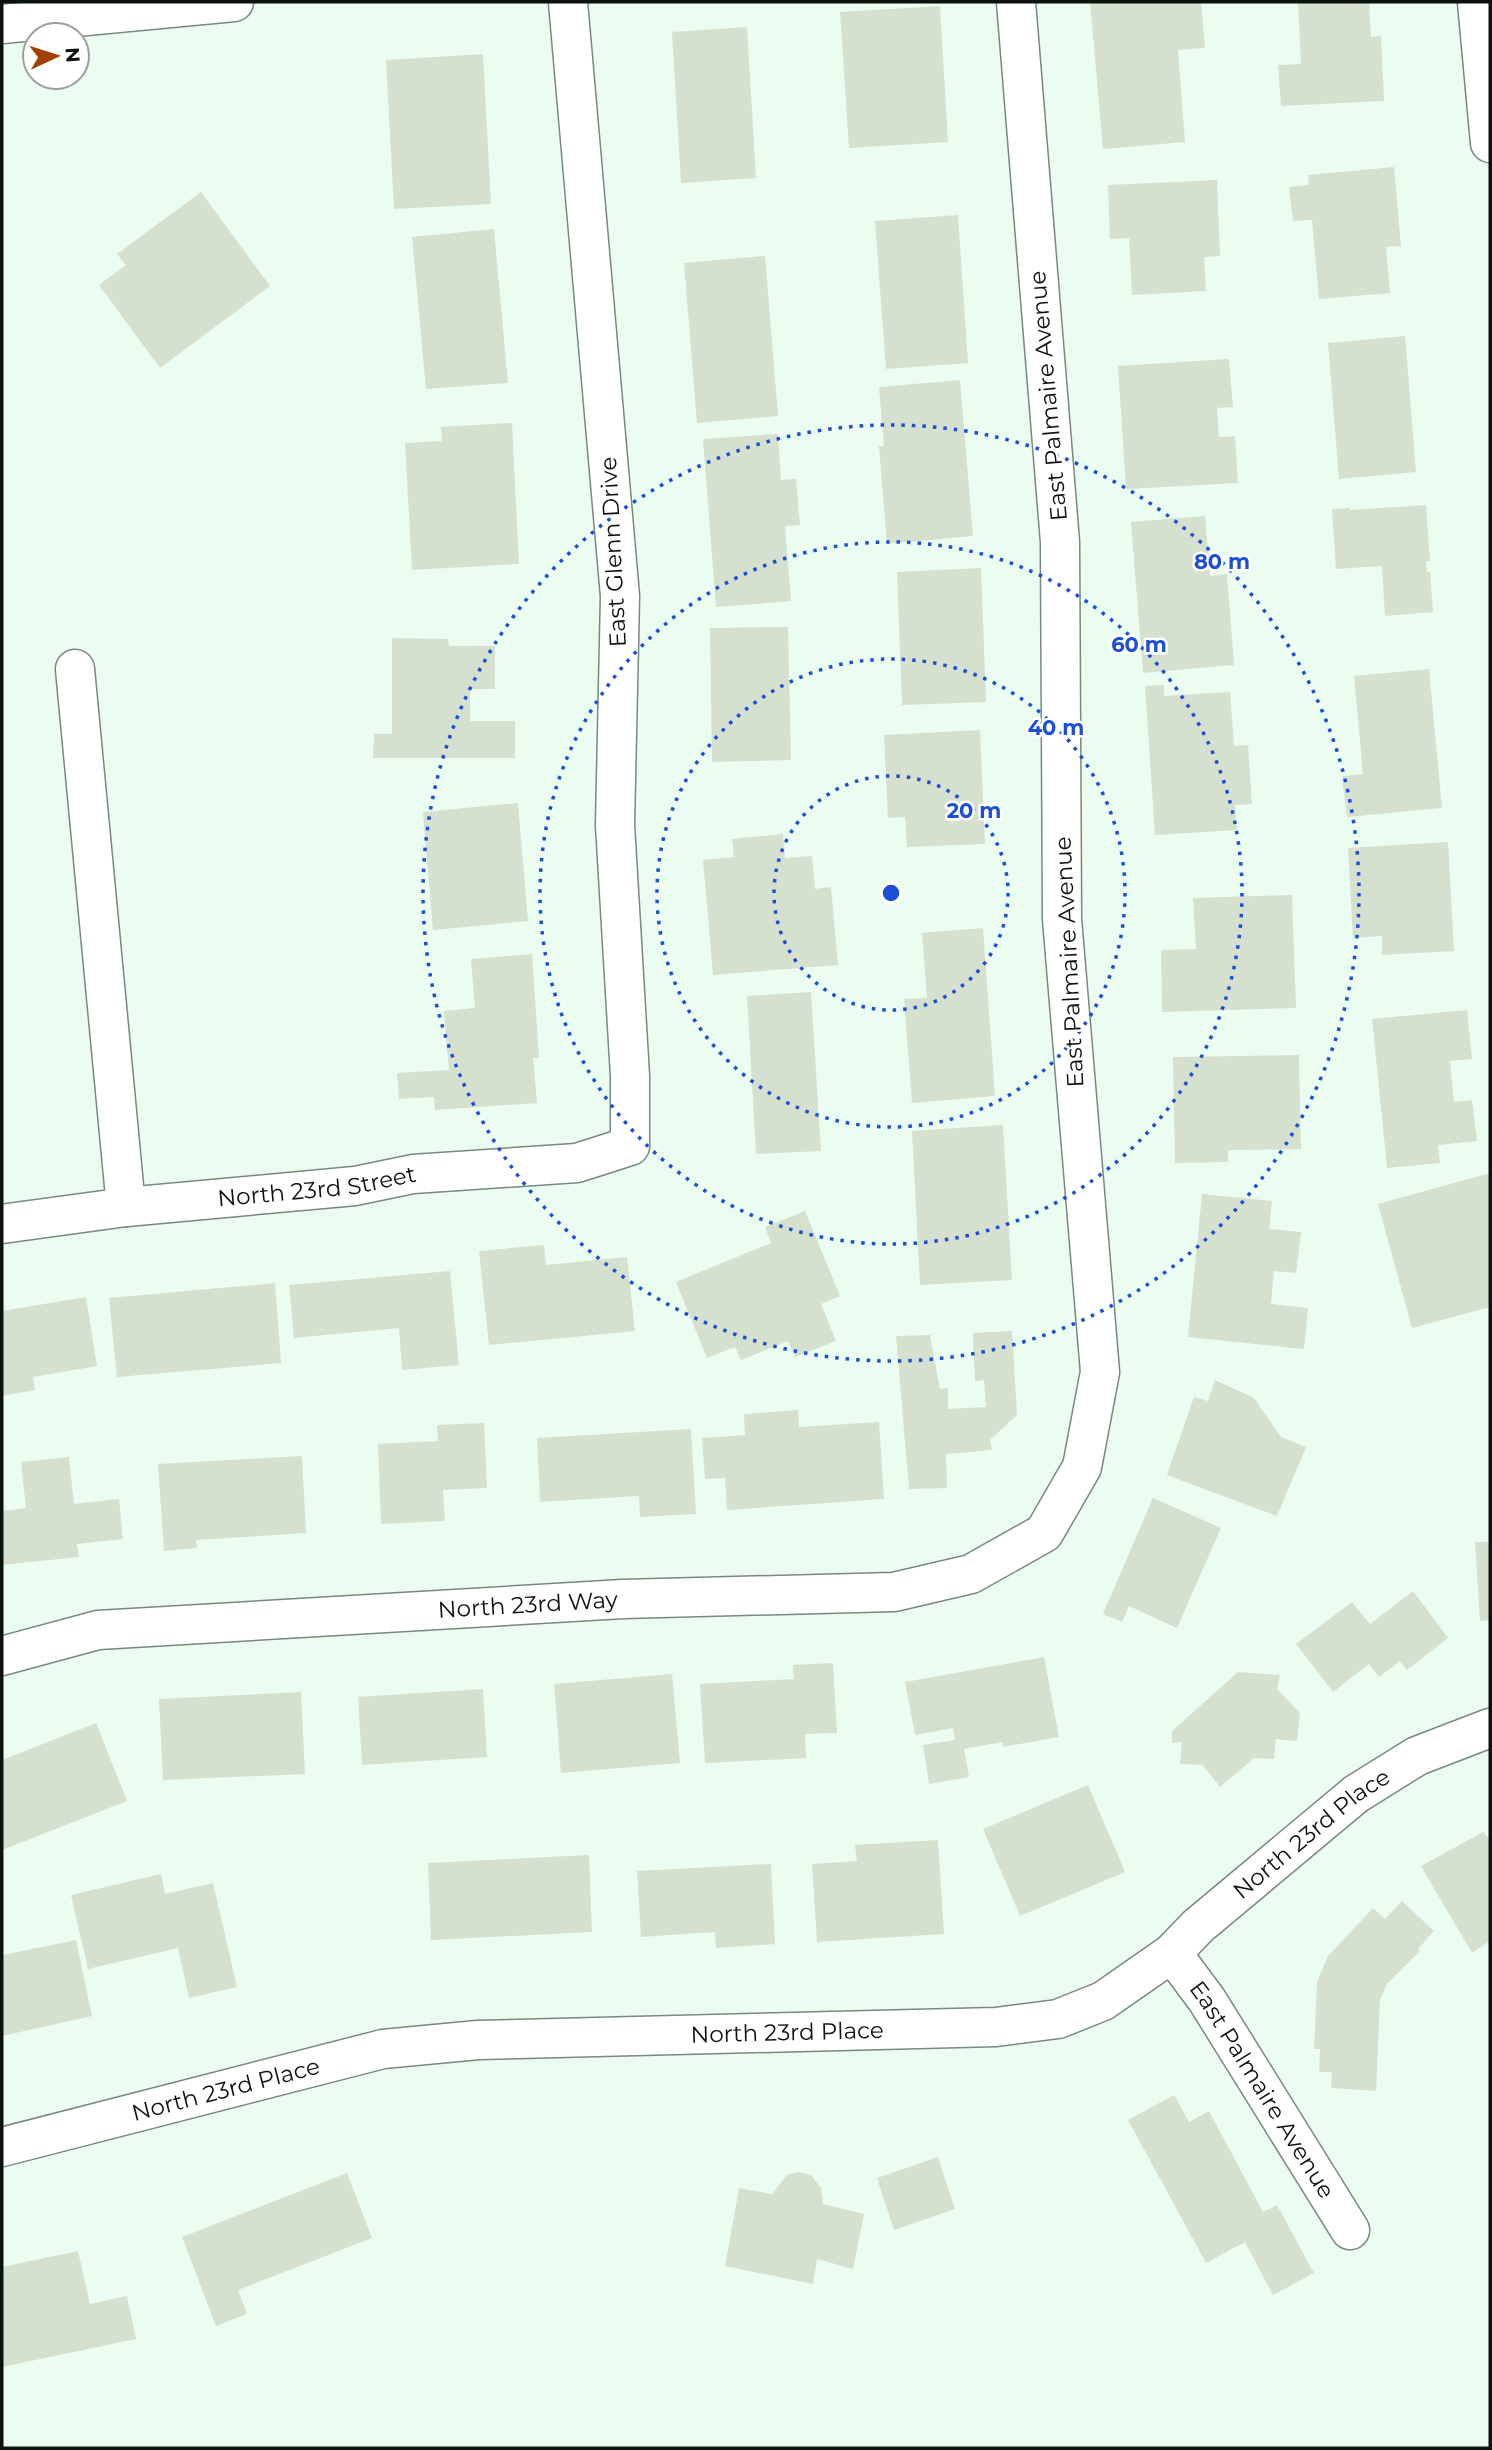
<svg xmlns="http://www.w3.org/2000/svg" width="1492" height="2450" viewBox="0 0 1492 2450" font-family="Montserrat,sans-serif">
  <rect width="100%" height="100%" fill="#eafdf0"/>
  <path fill="#d6e0cf" d="M 1090,2 L 1201,2 L 1205,48 L 1178,50 L 1185,142 L 1103,149 Z
    M 1298,2 L 1369,2 L 1371,37 L 1381,36 L 1384,101 L 1281,106 L 1278,65 L 1301,64 Z
    M 940,6 L 948,142 L 849,148 L 840,12 Z
    M 747,27 L 756,178 L 681,183 L 672,32 Z
    M 483,54 L 491,204 L 394,209 L 386,60 Z
    M 1394,167 L 1401,246 L 1386,247 L 1390,293 L 1319,299 L 1312,220 L 1293,221 L 1289,187 L 1309,185 L 1308,175 Z
    M 1217,180 L 1220,256 L 1204,257 L 1206,291 L 1132,295 L 1129,238 L 1110,239 L 1108,185 Z
    M 201,192 L 270,286 L 160,368 L 99,285 L 126,265 L 117,254 Z
    M 958,215 L 968,363 L 886,369 L 875,221 Z
    M 494,229 L 508,383 L 426,389 L 412,237 Z
    M 765,256 L 778,416 L 697,423 L 684,263 Z
    M 1405,336 L 1416,472 L 1339,479 L 1328,343 Z
    M 1229,359 L 1233,407 L 1217,408 L 1219,437 L 1235,436 L 1238,483 L 1126,489 L 1118,366 Z
    M 960,380 L 973,536 L 887,544 L 879,446 L 884,446 L 879,387 Z
    M 512,423 L 519,564 L 412,570 L 405,443 L 442,441 L 441,427 Z
    M 778,434 L 781,480 L 796,479 L 800,525 L 785,526 L 791,601 L 716,607 L 703,439 Z
    M 1426,505 L 1430,561 L 1426,561 L 1427,572 L 1430,572 L 1433,612 L 1385,616 L 1382,566 L 1336,569 L 1332,509 L 1350,508 L 1350,510 Z
    M 1205,516 L 1210,576 L 1227,574 L 1234,665 L 1143,673 L 1131,522 Z
    M 981,568 L 986,702 L 902,705 L 897,572 Z
    M 788,627 L 791,760 L 712,762 L 710,628 Z
    M 392,638 L 448,639 L 449,646 L 495,646 L 495,689 L 470,689 L 470,721 L 515,721 L 515,758 L 373,758 L 374,734 L 392,734 Z
    M 1429,669 L 1442,808 L 1347,817 L 1342,776 L 1363,774 L 1354,676 Z
    M 1164,685 L 1164,696 L 1230,692 L 1234,746 L 1248,745 L 1252,804 L 1235,805 L 1237,830 L 1155,835 L 1145,686 Z
    M 980,730 L 985,844 L 907,847 L 905,817 L 888,818 L 884,735 Z
    M 518,803 L 528,921 L 433,930 L 423,812 Z
    M 783,834 L 785,858 L 812,856 L 815,889 L 831,887 L 838,965 L 713,975 L 703,860 L 734,857 L 732,839 Z
    M 1448,842 L 1454,951 L 1382,955 L 1382,936 L 1353,938 L 1348,848 Z
    M 1292,895 L 1296,1008 L 1162,1012 L 1161,950 L 1196,949 L 1193,898 Z
    M 983,928 L 995,1096 L 912,1103 L 904,999 L 927,998 L 922,933 Z
    M 532,954 L 539,1058 L 533,1058 L 537,1103 L 435,1110 L 434,1097 L 399,1099 L 397,1073 L 449,1070 L 444,1011 L 475,1008 L 471,959 Z
    M 811,992 L 821,1151 L 756,1154 L 747,996 Z
    M 1467,1010 L 1472,1059 L 1450,1061 L 1454,1102 L 1472,1100 L 1477,1141 L 1438,1145 L 1440,1163 L 1387,1168 L 1372,1019 Z
    M 1299,1055 L 1301,1149 L 1228,1150 L 1228,1162 L 1175,1163 L 1173,1057 Z
    M 1003,1125 L 1012,1280 L 920,1285 L 912,1131 Z
    M 1490,1173 L 1490,1307 L 1412,1328 L 1378,1204 Z
    M 1202,1194 L 1272,1201 L 1269,1229 L 1301,1232 L 1296,1273 L 1274,1271 L 1271,1304 L 1308,1308 L 1304,1349 L 1188,1337 Z
    M 805,1211 L 840,1296 L 821,1304 L 836,1341 L 795,1357 L 788,1341 L 741,1360 L 735,1347 L 707,1358 L 676,1282 L 771,1243 L 765,1227 Z
    M 544,1245 L 546,1265 L 627,1257 L 635,1331 L 489,1345 L 479,1251 Z
    M 450,1271 L 459,1365 L 402,1370 L 399,1328 L 294,1338 L 289,1285 Z
    M 275,1283 L 281,1363 L 117,1377 L 109,1298 Z
    M 86,1297 L 97,1366 L 33,1377 L 35,1390 L 2,1396 L 2,1311 Z
    M 1012,1331 L 1017,1415 L 990,1440 L 992,1450 L 946,1454 L 947,1488 L 909,1489 L 896,1336 L 930,1335 L 940,1389 L 948,1388 L 948,1409 L 986,1407 L 984,1380 L 975,1381 L 973,1333 Z
    M 1215,1380 L 1254,1398 L 1281,1437 L 1306,1447 L 1277,1516 L 1167,1475 L 1194,1397 L 1208,1401 Z
    M 798,1410 L 799,1427 L 879,1422 L 884,1499 L 727,1510 L 725,1478 L 705,1479 L 702,1438 L 745,1435 L 744,1414 Z
    M 484,1423 L 487,1488 L 443,1490 L 445,1521 L 381,1524 L 378,1444 L 438,1441 L 437,1425 Z
    M 691,1429 L 696,1514 L 640,1517 L 639,1496 L 540,1502 L 537,1438 Z
    M 302,1456 L 306,1533 L 196,1540 L 197,1548 L 164,1551 L 158,1464 Z
    M 69,1457 L 74,1504 L 119,1499 L 123,1539 L 77,1544 L 79,1557 L 2,1565 L 2,1511 L 26,1508 L 21,1462 Z
    M 1153,1498 L 1221,1528 L 1177,1628 L 1129,1606 L 1122,1622 L 1103,1614 Z
    M 1475,1542 L 1490,1542 L 1490,1620 L 1480,1621 Z
    M 1413,1591 L 1448,1638 L 1407,1670 L 1400,1661 L 1379,1677 L 1369,1664 L 1333,1692 L 1296,1644 L 1352,1602 L 1370,1624 Z
    M 1044,1657 L 1059,1737 L 1003,1747 L 1003,1742 L 964,1749 L 969,1777 L 929,1784 L 923,1745 L 955,1740 L 953,1728 L 915,1735 L 905,1682 Z
    M 833,1663 L 837,1733 L 805,1734 L 806,1758 L 705,1763 L 700,1684 L 794,1679 L 793,1665 Z
    M 1238,1672 L 1280,1675 L 1277,1689 L 1300,1713 L 1297,1741 L 1276,1739 L 1274,1759 L 1254,1758 L 1220,1787 L 1203,1765 L 1180,1764 L 1182,1742 L 1172,1743 L 1172,1731 Z
    M 672,1674 L 680,1763 L 561,1773 L 554,1684 Z
    M 483,1689 L 487,1757 L 362,1765 L 358,1697 Z
    M 301,1692 L 305,1774 L 163,1780 L 159,1699 Z
    M 96,1723 L 127,1801 L 2,1850 L 2,1760 Z
    M 1088,1785 L 1125,1872 L 1020,1916 L 983,1829 Z
    M 1483,1832 L 1490,1839 L 1490,1945 L 1488,1942 L 1472,1953 L 1421,1866 Z
    M 938,1840 L 944,1934 L 817,1942 L 812,1864 L 857,1861 L 855,1845 Z
    M 589,1855 L 592,1932 L 431,1940 L 428,1863 Z
    M 771,1864 L 775,1944 L 716,1948 L 715,1932 L 641,1937 L 637,1871 Z
    M 161,1874 L 165,1894 L 213,1883 L 237,1987 L 189,1998 L 178,1948 L 88,1969 L 71,1895 Z
    M 1402,1901 L 1434,1931 L 1418,1949 L 1420,1951 L 1387,1984 L 1380,2000 L 1376,2091 L 1331,2088 L 1332,2072 L 1319,2072 L 1320,2049 L 1314,2049 L 1317,1982 L 1328,1956 L 1373,1908 L 1385,1919 Z
    M 76,1940 L 92,2016 L 2,2036 L 2,1955 Z
    M 1174,2095 L 1189,2122 L 1209,2111 L 1263,2212 L 1277,2205 L 1314,2273 L 1273,2295 L 1245,2242 L 1206,2263 L 1128,2120 Z
    M 938,2157 L 955,2209 L 894,2230 L 877,2178 Z
    M 798,2172 L 811,2175 L 821,2188 L 823,2204 L 864,2214 L 853,2269 L 817,2259 L 813,2284 L 725,2266 L 739,2188 L 772,2194 L 787,2175 Z
    M 347,2173 L 372,2238 L 238,2290 L 247,2314 L 216,2326 L 182,2237 Z
    M 78,2251 L 90,2304 L 127,2296 L 136,2339 L 2,2367 L 2,2267 Z"/>
  <g fill="none" stroke-linecap="round" stroke-linejoin="round">
    <g stroke="#78897d" stroke-width="41">
      <g id="minor">
        <path d="M 1477,2 L 1490,143"/>
        <path d="M 2,24 L 234,2"/>
        <path d="M 75,669 L 126,1207"/>
        <path id="s1" d="M 2,1224 L 126,1207 L 355,1186 L 413,1174 L 577,1163 L 630,1146 L 630,1076 L 615,825 L 620,596 L 568,2"/>
        <path id="s2" d="M 2,1656 L 98,1630 L 623,1599 L 894,1592 L 971,1574 L 1044,1533 L 1082,1467 L 1100,1372 L 1062,919 L 1060,542 L 1016,2"/>
        <path id="s3" d="M 1172,1953 L 1207,2000 L 1350,2230"/>
        <path id="s4" d="M 2,2147 L 383,2049 L 478,2040 L 996,2027 L 1058,2019 L 1103,2001 L 1172,1953 L 1198,1926 L 1356,1794 L 1417,1756 L 1490,1728"/>
      </g>
    </g>
    <use href="#minor" stroke="#fff" stroke-width="38"/>
  </g>
  <g fill="none" stroke="#1d4ed8" stroke-width="3.5" stroke-dasharray="3.5 7">
    <circle cx="891" cy="893" r="117"/>
    <circle cx="891" cy="893" r="234"/>
    <circle cx="891" cy="893" r="351"/>
    <circle cx="891" cy="893" r="468"/>
  </g>
  <g text-anchor="middle" stroke-width="5" stroke-linejoin="round" paint-order="stroke">
    <g font-size="23" fill="#0c120e" stroke="#fff">
      <text transform="translate(1048 396) rotate(-95)" y="8">East Palmaire Avenue</text>
      <text transform="translate(613 552) rotate(-93)" y="8">East Glenn Drive</text>
      <text transform="translate(1069 962) rotate(-93)" y="8">East Palmaire Avenue</text>
      <text dy="8" stroke="none"><textPath href="#s1" startOffset="317">North 23rd Street</textPath></text>
      <text dy="8" stroke="none"><textPath href="#s2" startOffset="530">North 23rd Way</textPath></text>
      <text dy="8" stroke="none"><textPath href="#s4" startOffset="1386">North 23rd Place</textPath></text>
      <text dy="8" stroke="none"><textPath href="#s4" startOffset="798">North 23rd Place</textPath></text>
      <text dy="8" stroke="none"><textPath href="#s4" startOffset="231">North 23rd Place</textPath></text>
      <text dy="8" stroke="none"><textPath href="#s3" startOffset="164">East Palmaire Avenue</textPath></text>
    </g>
  </g>
  <circle cx="891" cy="893" r="10" fill="#1d4ed8" stroke="#fff" stroke-width="3.5"/>
  <g font-size="21" text-anchor="middle" font-weight="bold" fill="#1d4ed8" stroke="#fff" stroke-width="5" stroke-linejoin="round" paint-order="stroke">
    <text x="1222" y="569">80 m</text>
    <text x="1139" y="652">60 m</text>
    <text x="1056" y="735">40 m</text>
    <text x="974" y="818">20 m</text>
  </g>
  <rect width="1492" height="2450" fill="none" stroke="#0c120e" stroke-width="7"/>
  <g transform="translate(56 56) rotate(86)"><circle r="33" fill="#ffffff" stroke="#9ea09f" stroke-width="2"/>
  <path d="M0-5L12 26L0 18L-12 26Z" fill="#a23f02"/>
  <text y="-10" font-size="19" font-weight="bold" text-anchor="middle" fill="#0c120e">N</text>
  </g>
</svg>
